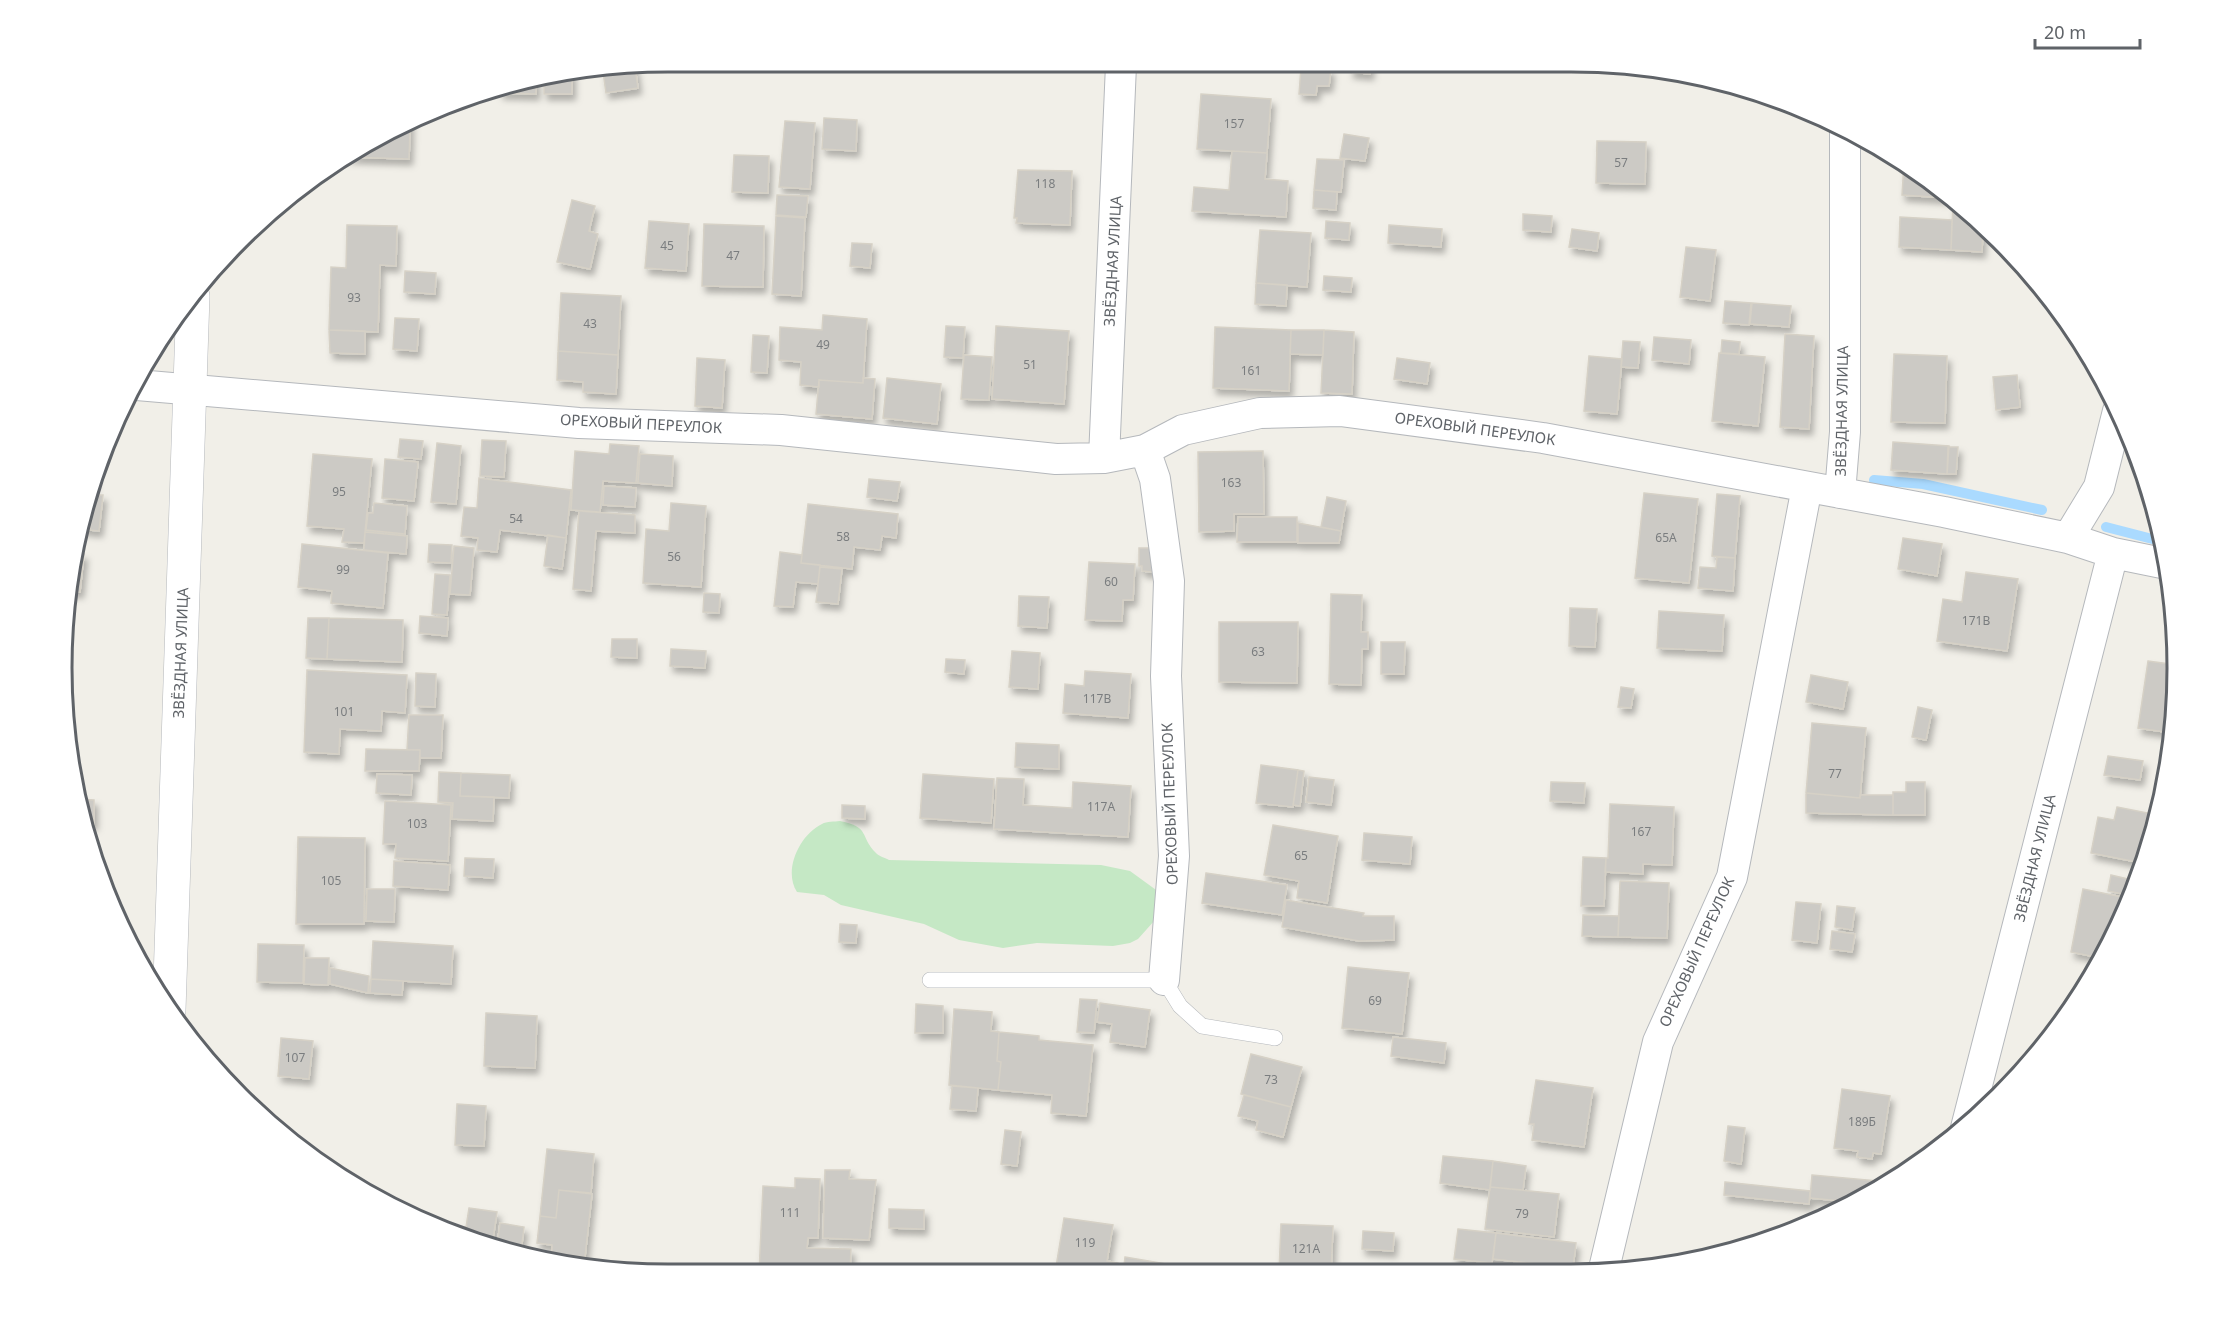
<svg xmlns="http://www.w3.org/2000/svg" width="2239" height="1336" viewBox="0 0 2239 1336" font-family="'Noto Sans',sans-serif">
  <defs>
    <filter id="shadow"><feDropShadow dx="3.5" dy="6" stdDeviation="3" flood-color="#0004"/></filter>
  </defs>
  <rect width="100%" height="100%" fill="#f1efe8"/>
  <path fill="#c5e8c5" d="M 840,821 C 871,827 859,836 876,853 C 878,856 886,858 889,860 L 1101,865 L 1130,871 L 1163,895 L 1155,920 L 1138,939 L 1130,943 L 1113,946 L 1037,943 L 1003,948 L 959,940 L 924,924 L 841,905 L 824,895 L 797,892 C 783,871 799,835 822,824 C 827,821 834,822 840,821 Z"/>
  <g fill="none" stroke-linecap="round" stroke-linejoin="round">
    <path stroke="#aadaff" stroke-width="10" d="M 1874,480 L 1923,484 L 2042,510
      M 2106,527 L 2164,542"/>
  </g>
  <path fill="#cccac5" stroke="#d6d1c6" stroke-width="1.5" filter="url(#shadow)" d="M 1351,64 L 1371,64 L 1370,74 L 1350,72 Z
    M 635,67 L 638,88 L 606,93 L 603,72 Z
    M 1301,67 L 1331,69 L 1329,86 L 1317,86 L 1316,95 L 1299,94 Z
    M 565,72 L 572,72 L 572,94 L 544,94 L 544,77 Z
    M 536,79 L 536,94 L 500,93 L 500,87 Z
    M 1201,94 L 1271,99 L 1267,153 L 1197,149 Z
    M 824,118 L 857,120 L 856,151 L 822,149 Z
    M 410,120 L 410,130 L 390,130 L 399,124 Z
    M 785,121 L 815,123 L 810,189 L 779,187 Z
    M 388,131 L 410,132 L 409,159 L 347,157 Z
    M 1344,134 L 1369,138 L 1365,161 L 1340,158 Z
    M 1597,141 L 1646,142 L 1645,184 L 1596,183 Z
    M 1232,151 L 1267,153 L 1265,179 L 1288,181 L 1286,217 L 1192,211 L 1194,187 L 1229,190 Z
    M 734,155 L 769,156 L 768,193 L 732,192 Z
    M 1317,159 L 1344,160 L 1341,192 L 1314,190 Z
    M 1904,162 L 1908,164 L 1949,198 L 1902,195 Z
    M 1018,170 L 1072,171 L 1070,225 L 1016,223 L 1017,218 L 1014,218 Z
    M 1314,190 L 1337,192 L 1336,210 L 1313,208 Z
    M 777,195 L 808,196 L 806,217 L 776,215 Z
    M 572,200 L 595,206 L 589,231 L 598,234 L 590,269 L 557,262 Z
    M 1953,202 L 1974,218 L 1974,227 L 1983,228 L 1982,252 L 1951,250 Z
    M 1523,214 L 1552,216 L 1551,232 L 1523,230 Z
    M 776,216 L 805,218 L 801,296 L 772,294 Z
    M 1900,217 L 1952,220 L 1951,250 L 1899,247 Z
    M 649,221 L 689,224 L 686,271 L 645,268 Z
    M 1326,221 L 1350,223 L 1349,240 L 1325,238 Z
    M 704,224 L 764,226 L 763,287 L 702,286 Z
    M 347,225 L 397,226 L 396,266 L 380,265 L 378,332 L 329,330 L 331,267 L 346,268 Z
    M 1389,225 L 1442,229 L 1441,247 L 1388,243 Z
    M 1572,229 L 1599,233 L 1597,251 L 1569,247 Z
    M 1260,230 L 1311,233 L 1307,287 L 1256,283 Z
    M 852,243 L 872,244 L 870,268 L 850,266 Z
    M 1686,247 L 1716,250 L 1710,301 L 1680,297 Z
    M 405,271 L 436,273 L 435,294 L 404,292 Z
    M 1324,276 L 1352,278 L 1351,292 L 1323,290 Z
    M 1256,283 L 1287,285 L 1286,306 L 1255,304 Z
    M 561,293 L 621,296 L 618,355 L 558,351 Z
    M 1725,301 L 1751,303 L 1749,325 L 1723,323 Z
    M 1752,303 L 1791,306 L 1789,327 L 1750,324 Z
    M 823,315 L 867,319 L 863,383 L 819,380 L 819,387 L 800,385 L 801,362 L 779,360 L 780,327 L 822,330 Z
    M 395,318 L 419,319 L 417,351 L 393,349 Z
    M 946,326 L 965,327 L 963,358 L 944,357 Z
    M 996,326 L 1069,331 L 1064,404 L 992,399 Z
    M 1215,327 L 1291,330 L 1289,391 L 1213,388 Z
    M 329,330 L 365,331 L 365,354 L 330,353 Z
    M 1291,330 L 1324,330 L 1323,355 L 1290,354 Z
    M 1324,330 L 1354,332 L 1352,394 L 1321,393 Z
    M 1785,334 L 1814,336 L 1809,429 L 1780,427 Z
    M 753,335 L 769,336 L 767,373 L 751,372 Z
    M 1654,337 L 1691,340 L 1689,364 L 1652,360 Z
    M 1722,340 L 1740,342 L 1739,354 L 1721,353 Z
    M 1623,341 L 1640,342 L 1638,368 L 1621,367 Z
    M 558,351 L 618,355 L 616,394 L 583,392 L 583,382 L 557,380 Z
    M 1719,353 L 1765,357 L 1758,426 L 1712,421 Z
    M 1894,354 L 1947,356 L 1945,423 L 1891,422 Z
    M 964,355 L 992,357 L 989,400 L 961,399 Z
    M 1589,356 L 1622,359 L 1617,414 L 1584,411 Z
    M 697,358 L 725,360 L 722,408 L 695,406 Z
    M 1397,358 L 1430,363 L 1427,384 L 1394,379 Z
    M 2017,375 L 2020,407 L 1996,410 L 1993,377 Z
    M 863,378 L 875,379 L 872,419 L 816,414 L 819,380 L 863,383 Z
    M 887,378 L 941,384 L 937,424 L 883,418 Z
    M 400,439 L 423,441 L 421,459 L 398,457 Z
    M 482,440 L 506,441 L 504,477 L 480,476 Z
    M 1893,442 L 1949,446 L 1947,474 L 1891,470 Z
    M 437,443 L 461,446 L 456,504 L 431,502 Z
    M 610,444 L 639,446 L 636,483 L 603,481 L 600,512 L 571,510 L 575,451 L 609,454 Z
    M 1948,447 L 1958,447 L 1956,474 L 1947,474 Z
    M 1263,451 L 1264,514 L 1234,514 L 1234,531 L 1199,532 L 1198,452 Z
    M 313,454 L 372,459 L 364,543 L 342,542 L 344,529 L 307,526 Z
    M 640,454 L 673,456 L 672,486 L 638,483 Z
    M 385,459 L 418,462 L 414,501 L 382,498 Z
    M 94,472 L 90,530 L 81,529 L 94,473 Z
    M 479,478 L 571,490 L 566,538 L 500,530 L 497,552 L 477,550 L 478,538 L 461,536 L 464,507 L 477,508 Z
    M 869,479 L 900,482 L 897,501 L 867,497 Z
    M 604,486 L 636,488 L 635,507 L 603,505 Z
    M 1644,493 L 1698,499 L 1689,583 L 1635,578 Z
    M 1717,494 L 1740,496 L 1735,558 L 1712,556 Z
    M 93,495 L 103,495 L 99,531 L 90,530 Z
    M 1327,497 L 1346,501 L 1341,531 L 1321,527 Z
    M 374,503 L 407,506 L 405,534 L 366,530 L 368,513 L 373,513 Z
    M 671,503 L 706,506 L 701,587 L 643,583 L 646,529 L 669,531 Z
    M 808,504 L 898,514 L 896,538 L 882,536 L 880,550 L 854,547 L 852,569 L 801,563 Z
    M 579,511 L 635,515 L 635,533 L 596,531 L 591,591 L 573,589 Z
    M 1238,517 L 1297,517 L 1297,542 L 1237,542 Z
    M 1298,523 L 1341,531 L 1339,543 L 1298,543 Z
    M 365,532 L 407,536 L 406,554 L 364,550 Z
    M 548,535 L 566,538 L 562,569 L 544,566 Z
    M 1903,538 L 1942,544 L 1937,576 L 1898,569 Z
    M 302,544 L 388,553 L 383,608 L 331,603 L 332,591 L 298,587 Z
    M 429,544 L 452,545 L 451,563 L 428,562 Z
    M 454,546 L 474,548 L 470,595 L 450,594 Z
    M 1139,548 L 1153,548 L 1152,572 L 1142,571 L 1142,566 L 1139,566 Z
    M 780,552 L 802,555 L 801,563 L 820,565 L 818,584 L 796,582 L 793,607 L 774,606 Z
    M 75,553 L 84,554 L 80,592 L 67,591 Z
    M 1717,557 L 1735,558 L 1733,591 L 1698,588 L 1700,567 L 1716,568 Z
    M 1089,562 L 1135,564 L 1133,600 L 1123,600 L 1122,621 L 1085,620 Z
    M 820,567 L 842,569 L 838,604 L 816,602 Z
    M 1966,572 L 2018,579 L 2007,651 L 1937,641 L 1943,599 L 1962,602 Z
    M 435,574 L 450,575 L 447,615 L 432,614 Z
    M 704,593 L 720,594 L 719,613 L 703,612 Z
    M 1331,594 L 1362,595 L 1361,632 L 1368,632 L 1368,649 L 1362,649 L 1361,685 L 1329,684 Z
    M 1019,596 L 1049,597 L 1047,628 L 1018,626 Z
    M 1570,608 L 1597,609 L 1595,647 L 1569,646 Z
    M 1659,611 L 1724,615 L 1722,651 L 1657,648 Z
    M 420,616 L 448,618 L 447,636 L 419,633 Z
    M 308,618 L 329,618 L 327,659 L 306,658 Z
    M 329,618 L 403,620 L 402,662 L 327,659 Z
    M 1219,622 L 1298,622 L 1297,683 L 1219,682 Z
    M 612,639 L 637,639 L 637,658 L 611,657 Z
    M 1381,642 L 1405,642 L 1404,674 L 1381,674 Z
    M 671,649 L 706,651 L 705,668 L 670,666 Z
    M 1012,651 L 1040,653 L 1038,689 L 1009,687 Z
    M 946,659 L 965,660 L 964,674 L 945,672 Z
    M 2148,661 L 2177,665 L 2171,733 L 2138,728 Z
    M 307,670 L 407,675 L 405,713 L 382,711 L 381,731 L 340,729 L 339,754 L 304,752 Z
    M 1085,671 L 1131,674 L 1128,718 L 1063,713 L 1065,684 L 1084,686 Z
    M 416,673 L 436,674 L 435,707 L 415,706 Z
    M 1811,675 L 1848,682 L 1843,709 L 1806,702 Z
    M 1621,687 L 1634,689 L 1631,708 L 1618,707 Z
    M 1918,707 L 1932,710 L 1926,740 L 1912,737 Z
    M 409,715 L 443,715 L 441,758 L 420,758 L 420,750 L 407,750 Z
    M 1812,723 L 1866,728 L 1860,798 L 1806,793 Z
    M 1016,743 L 1059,745 L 1059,769 L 1015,767 Z
    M 366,749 L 420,750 L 419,771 L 365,771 Z
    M 2108,756 L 2143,761 L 2140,780 L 2104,775 Z
    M 1261,765 L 1298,770 L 1293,807 L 1256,803 Z
    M 1298,770 L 1304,771 L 1300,806 L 1293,805 Z
    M 439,772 L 461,773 L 460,796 L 494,797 L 493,821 L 452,819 L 453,803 L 438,802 Z
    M 461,773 L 510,775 L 509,798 L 460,796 Z
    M 377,774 L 412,775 L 411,795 L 376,793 Z
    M 923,774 L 994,779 L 991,823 L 920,818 Z
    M 1309,777 L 1334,780 L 1331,805 L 1306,802 Z
    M 997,778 L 1024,779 L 1023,805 L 1072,808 L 1073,782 L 1131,786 L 1128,837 L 994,829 Z
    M 1551,782 L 1585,783 L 1584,803 L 1550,801 Z
    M 1906,782 L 1925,782 L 1925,815 L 1893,815 L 1893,792 L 1906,792 Z
    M 1806,793 L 1860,798 L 1860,795 L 1893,795 L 1893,815 L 1806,813 Z
    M 77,799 L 94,800 L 94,824 L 83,823 Z
    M 385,801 L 451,805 L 448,861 L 395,858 L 396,844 L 383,844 Z
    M 1610,804 L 1674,807 L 1672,865 L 1643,864 L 1643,874 L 1605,872 L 1606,858 L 1608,858 Z
    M 842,805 L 865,806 L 865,819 L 842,818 Z
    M 2117,807 L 2153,814 L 2142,863 L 2091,853 L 2098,817 L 2114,820 Z
    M 1273,825 L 1338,836 L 1327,903 L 1297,898 L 1299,881 L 1264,875 Z
    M 1364,833 L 1412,837 L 1410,864 L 1362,860 Z
    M 298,837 L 365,838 L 364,924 L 296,924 Z
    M 1583,857 L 1606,858 L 1604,906 L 1581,906 Z
    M 465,858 L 494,859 L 493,878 L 464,876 Z
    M 394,861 L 450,865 L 448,890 L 393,886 Z
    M 1206,873 L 1287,885 L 1282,915 L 1202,903 Z
    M 2111,875 L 2137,881 L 2132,896 L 2108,891 Z
    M 1620,881 L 1669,883 L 1667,938 L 1618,937 Z
    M 367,889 L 395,889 L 394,922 L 366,921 Z
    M 2083,889 L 2132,899 L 2100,958 L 2071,952 Z
    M 1286,900 L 1364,913 L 1363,916 L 1394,916 L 1394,940 L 1359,941 L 1282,927 Z
    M 1796,902 L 1821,904 L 1817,943 L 1792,940 Z
    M 1837,906 L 1855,908 L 1852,930 L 1835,927 Z
    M 1583,915 L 1619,916 L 1618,937 L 1582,936 Z
    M 840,924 L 857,925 L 856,943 L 839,942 Z
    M 1832,931 L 1855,934 L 1852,952 L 1830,949 Z
    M 373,941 L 453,946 L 451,984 L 371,979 Z
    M 258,944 L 304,945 L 303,983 L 257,982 Z
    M 305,958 L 329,958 L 328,985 L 304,984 Z
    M 1348,967 L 1409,973 L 1402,1034 L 1342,1028 Z
    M 330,968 L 369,976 L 368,993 L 330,984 Z
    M 371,979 L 403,981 L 402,995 L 370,993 Z
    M 1080,999 L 1097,1000 L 1094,1033 L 1077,1032 Z
    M 1100,1003 L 1150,1010 L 1145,1047 L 1110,1042 L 1112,1024 L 1097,1022 Z
    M 916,1004 L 943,1006 L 943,1033 L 915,1033 Z
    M 954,1009 L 992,1012 L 991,1031 L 999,1032 L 997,1061 L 1001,1062 L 998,1090 L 949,1085 Z
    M 486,1013 L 537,1016 L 535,1068 L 484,1066 Z
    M 999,1032 L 1039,1036 L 1039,1040 L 1093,1045 L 1086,1116 L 1051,1113 L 1052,1095 L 998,1090 L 1001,1062 L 997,1061 Z
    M 1393,1037 L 1446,1043 L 1444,1063 L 1391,1056 Z
    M 281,1038 L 313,1041 L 309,1079 L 278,1076 Z
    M 1251,1054 L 1302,1067 L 1291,1107 L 1241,1094 Z
    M 1536,1080 L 1593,1088 L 1584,1147 L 1532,1140 L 1534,1124 L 1529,1124 Z
    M 952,1086 L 978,1088 L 976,1111 L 950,1109 Z
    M 1842,1089 L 1890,1096 L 1881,1154 L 1873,1153 L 1872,1159 L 1857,1157 L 1858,1151 L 1834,1148 Z
    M 1244,1095 L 1291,1107 L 1283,1137 L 1256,1130 L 1258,1121 L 1238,1116 Z
    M 457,1104 L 486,1106 L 484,1146 L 455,1145 Z
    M 1728,1126 L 1745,1128 L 1741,1164 L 1724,1161 Z
    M 1005,1130 L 1021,1132 L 1017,1166 L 1001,1164 Z
    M 547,1149 L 594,1154 L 591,1193 L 559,1190 L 556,1218 L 540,1216 Z
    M 1443,1156 L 1493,1161 L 1490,1190 L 1440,1183 Z
    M 1493,1161 L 1526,1166 L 1523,1190 L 1490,1187 Z
    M 825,1170 L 850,1170 L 849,1179 L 876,1180 L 869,1240 L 823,1238 Z
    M 1812,1175 L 1890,1182 L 1874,1193 L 1852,1202 L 1810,1198 Z
    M 795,1178 L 820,1179 L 818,1238 L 808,1238 L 807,1248 L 851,1249 L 850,1273 L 759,1273 L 763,1186 L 795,1188 Z
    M 1725,1182 L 1810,1191 L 1809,1204 L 1724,1195 Z
    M 1490,1187 L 1559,1194 L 1554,1237 L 1485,1229 Z
    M 559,1190 L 592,1194 L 585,1257 L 552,1253 L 552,1245 L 537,1243 L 540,1216 L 556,1218 Z
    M 469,1208 L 497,1212 L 492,1246 L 473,1242 L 433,1223 L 466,1227 Z
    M 889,1209 L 924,1210 L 924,1229 L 889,1228 Z
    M 1064,1218 L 1113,1225 L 1107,1261 L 1118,1263 L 1117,1273 L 1055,1273 Z
    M 500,1223 L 524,1227 L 521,1252 L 497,1247 Z
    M 1281,1224 L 1333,1226 L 1331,1273 L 1279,1271 Z
    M 1458,1229 L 1496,1233 L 1492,1263 L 1454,1259 Z
    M 1363,1231 L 1394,1233 L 1393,1251 L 1362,1249 Z
    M 1496,1233 L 1576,1243 L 1573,1268 L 1493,1259 Z
    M 1125,1257 L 1173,1265 L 1172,1273 L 1123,1273 Z"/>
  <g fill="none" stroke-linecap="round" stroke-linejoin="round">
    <g stroke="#b5b8bc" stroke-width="16">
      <path id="service" d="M 930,980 L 1164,980 L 1180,1006 L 1202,1026 L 1275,1038"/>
    </g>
    <g stroke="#b5b8bc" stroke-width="32">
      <path id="minor" d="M 137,385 L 579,423 L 781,430 L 1056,459 L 1104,458 L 1145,450 L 1183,430 L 1260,413 L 1340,411 L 1543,438 L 1944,512 L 2068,538 L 2113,553 L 2167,564
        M 1145,450 L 1155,479 L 1169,581 L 1166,676 L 1174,856 L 1164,980
        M 1104,458 L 1121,65
        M 1840,493 L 1845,432 L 1845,133
        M 2068,538 L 2099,487 L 2118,411
        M 1966,1128 L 2113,553
        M 1603,1273 L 1658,1042 L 1732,877 L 1807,487"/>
    </g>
    <g stroke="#b5b8bc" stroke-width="34">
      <path id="tertiary" d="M 169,1010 L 193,296"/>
    </g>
    <use href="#service" stroke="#fff" stroke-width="15"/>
    <use href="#minor" stroke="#fff" stroke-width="30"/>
    <use href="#tertiary" stroke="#fff" stroke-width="33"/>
  </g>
  <g text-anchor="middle" stroke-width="5" stroke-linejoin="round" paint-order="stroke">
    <g font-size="12" fill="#7a7d7f">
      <text x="1234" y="128">157</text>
      <text x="1621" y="167">57</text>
      <text x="1045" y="188">118</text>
      <text x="667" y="250">45</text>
      <text x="733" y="260">47</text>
      <text x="354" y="302">93</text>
      <text x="590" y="328">43</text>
      <text x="823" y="349">49</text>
      <text x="1030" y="369">51</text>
      <text x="1251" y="375">161</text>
      <text x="1231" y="487">163</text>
      <text x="339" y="496">95</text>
      <text x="516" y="523">54</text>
      <text x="843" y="541">58</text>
      <text x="1666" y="542">65А</text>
      <text x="674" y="561">56</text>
      <text x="343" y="574">99</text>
      <text x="1111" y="586">60</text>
      <text x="1976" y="625">171В</text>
      <text x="1258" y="656">63</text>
      <text x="1097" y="703">117В</text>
      <text x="344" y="716">101</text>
      <text x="1835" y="778">77</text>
      <text x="1101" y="811">117А</text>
      <text x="417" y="828">103</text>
      <text x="1641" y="836">167</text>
      <text x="1301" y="860">65</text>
      <text x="331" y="885">105</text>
      <text x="1375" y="1005">69</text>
      <text x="295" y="1062">107</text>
      <text x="1271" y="1084">73</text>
      <text x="1862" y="1126">189Б</text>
      <text x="790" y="1217">111</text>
      <text x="1522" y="1218">79</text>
      <text x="1085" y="1247">119</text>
      <text x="1306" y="1253">121А</text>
    </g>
    <g font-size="15" fill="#5f6368" stroke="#fff">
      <text transform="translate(1113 261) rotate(-87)" y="5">ЗВЁЗДНАЯ УЛИЦА</text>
      <text transform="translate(1842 411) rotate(-89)" y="5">ЗВЁЗДНАЯ УЛИЦА</text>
      <text transform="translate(641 424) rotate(3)" y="5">ОРЕХОВЫЙ ПЕРЕУЛОК</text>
      <text transform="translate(1475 429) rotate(8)" y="5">ОРЕХОВЫЙ ПЕРЕУЛОК</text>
      <text transform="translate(181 653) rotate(-88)" y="5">ЗВЁЗДНАЯ УЛИЦА</text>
      <text transform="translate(1170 804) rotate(-92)" y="5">ОРЕХОВЫЙ ПЕРЕУЛОК</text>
      <text transform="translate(2035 858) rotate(-76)" y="5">ЗВЁЗДНАЯ УЛИЦА</text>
      <text transform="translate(1697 952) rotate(-66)" y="5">ОРЕХОВЫЙ ПЕРЕУЛОК</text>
    </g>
  </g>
  <path d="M0 0H2239V1336H0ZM668 72H1571A596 596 0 0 1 2167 668V668A596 596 0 0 1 1571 1264H668A596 596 0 0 1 72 668V668A596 596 0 0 1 668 72Z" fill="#fff" fill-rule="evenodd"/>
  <path fill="none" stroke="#5f6368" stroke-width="3" d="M668 72H1571A596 596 0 0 1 2167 668V668A596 596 0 0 1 1571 1264H668A596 596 0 0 1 72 668V668A596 596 0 0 1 668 72Z"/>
  <path d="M2035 39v9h105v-9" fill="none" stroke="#5f6368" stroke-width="3"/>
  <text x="2044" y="39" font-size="18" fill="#5f6368" stroke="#ffffff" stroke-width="4.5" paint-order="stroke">20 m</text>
</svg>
